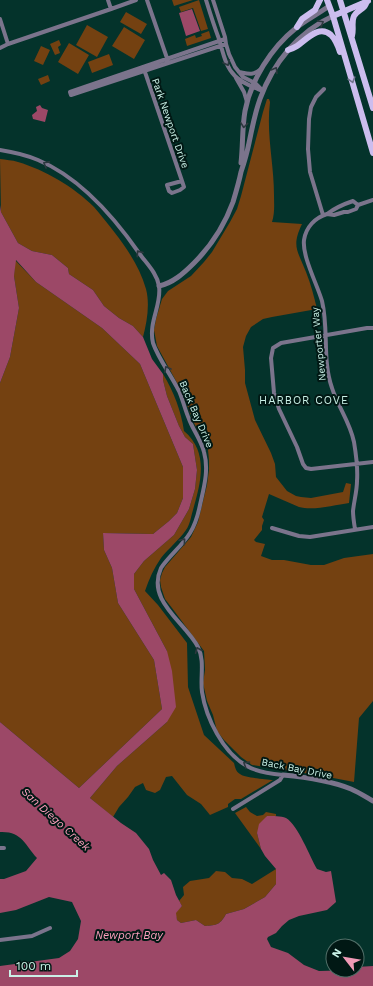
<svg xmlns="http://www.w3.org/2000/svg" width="373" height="986" viewBox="0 0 373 986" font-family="'Work Sans',sans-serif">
  <rect width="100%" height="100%" fill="#04332b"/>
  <path fill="#744111" d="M 172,0 L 193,0 L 174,6 Z
    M 199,0 L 208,29 L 201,31 L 193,8 L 181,12 L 179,7 Z
    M 126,12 L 147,24 L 141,34 L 120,22 Z
    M 87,25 L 108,37 L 97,57 L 76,45 Z
    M 124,27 L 145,40 L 134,59 L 112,46 Z
    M 209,31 L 211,38 L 187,46 L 185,39 L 195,35 L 196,38 L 202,36 L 201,34 Z
    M 59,40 L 61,45 L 58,47 L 60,53 L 55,55 L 50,44 Z
    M 69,43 L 89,55 L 78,74 L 58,62 Z
    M 41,46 L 50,50 L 43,65 L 34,61 Z
    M 109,54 L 113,65 L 92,73 L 88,62 Z
    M 48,75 L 50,81 L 41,85 L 38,79 Z
    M 267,99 L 269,99 L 270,102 C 266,134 274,163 274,195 C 274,204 275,213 272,222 L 302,224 C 291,247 298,251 306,272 C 311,284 314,297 317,309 L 272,317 L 263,319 L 251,327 L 246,336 L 243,347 L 245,370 L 245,383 L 255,420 L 271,453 L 275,464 L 276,477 L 287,491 L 296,496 L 301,497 L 311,498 L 343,492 L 346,483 L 351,484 L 349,503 C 335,505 313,511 299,507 C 289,503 279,498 269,494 L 262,517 L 264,520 L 262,526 L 262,530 L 254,540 L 256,542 L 265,544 L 261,556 L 272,560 L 284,560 L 311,565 L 324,565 L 344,558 L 373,554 L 373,701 L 359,718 L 354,782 L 323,776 L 252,765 L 241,757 L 224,740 L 217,731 L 213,715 L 207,701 L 203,683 L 205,670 L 204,651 L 172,608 L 165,599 L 161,587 L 160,580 L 162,573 L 165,567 L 191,537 L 198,522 L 207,485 L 209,470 L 209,460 L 208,450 L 194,423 L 182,392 L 157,346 L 154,330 L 156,319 L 162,299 L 168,291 L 191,276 L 204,262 L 212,252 L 230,222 L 237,209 L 241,196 L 263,112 Z
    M 0,159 C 6,160 12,160 18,162 C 45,170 74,187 94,207 C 101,215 108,224 115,233 C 128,250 140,268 146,289 C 150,304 147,322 143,337 L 133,326 L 119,318 L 104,306 L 93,290 L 69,274 L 68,268 L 52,255 L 32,251 L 18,243 L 1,212 Z
    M 15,260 L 36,282 L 102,328 L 140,364 L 183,467 L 183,498 L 177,513 L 169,521 L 153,534 L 103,533 L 104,550 L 112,568 L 118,603 L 154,660 L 162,709 L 79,788 L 0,722 L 0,383 L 10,357 L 19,308 L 14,276 Z
    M 163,374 C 174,392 181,411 184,431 C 209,452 201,482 193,510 C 191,516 190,525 186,530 C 179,540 169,548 161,558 C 154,568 149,579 145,591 L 158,605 L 187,643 L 188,687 L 204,735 L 234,763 C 235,767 236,772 240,774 C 245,778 266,779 273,780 L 241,799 L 235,799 L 228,804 L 228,807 L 210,815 L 201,804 L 187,795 L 172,776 L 166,777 L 160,790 L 155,793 L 146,790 L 143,783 L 135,787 L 128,797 L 119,807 L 113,817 L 90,798 L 117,766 L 167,722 L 167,651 L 134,589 L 134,574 L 144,561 L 174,535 L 189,509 L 195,489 L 197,470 L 193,444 L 185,437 L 179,426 L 167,396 L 163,380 Z
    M 246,807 L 250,812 L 257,816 L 263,815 L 266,812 L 276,814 L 276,816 L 267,816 L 257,833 L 261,849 L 235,813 Z
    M 276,869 L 276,884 L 265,897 L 244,909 L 226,914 C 220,925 217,925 205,926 L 196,920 L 181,923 L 177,920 L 175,913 L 182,906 L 179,901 L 184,895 L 183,887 L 190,881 L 209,878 L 216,871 L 225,872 L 232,878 L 242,879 L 252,884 Z"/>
  <path fill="#9c4867" d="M 192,9 L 200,31 L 186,36 L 179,13 Z
    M 40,105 L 42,108 L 48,110 L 45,122 L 33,119 L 32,115 L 37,111 L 36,107 Z
    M 0,205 L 1,212 L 18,243 L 32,251 L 52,255 L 68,268 L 69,274 L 93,290 L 104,306 L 119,318 L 133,326 L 143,337 L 152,359 L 163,374 L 163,380 L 167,396 L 179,426 L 185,437 L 193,444 L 197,470 L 195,489 L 189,509 L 174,535 L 144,561 L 134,574 L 134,589 L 167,651 L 172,671 L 176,707 L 167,722 L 117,766 L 90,798 L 121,823 L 136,833 L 149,849 L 153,860 L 161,875 L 164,873 L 171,880 L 176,895 L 182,906 L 176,913 L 177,920 L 181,923 L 196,920 L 205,926 C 217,925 220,925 226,914 L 244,909 L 265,897 L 276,884 L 276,869 L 265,856 L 261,849 L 257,833 L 259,824 L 267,816 C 273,816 281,816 286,818 C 298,825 310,857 317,869 L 326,872 L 331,871 L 336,902 L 327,910 L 299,916 L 289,920 L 282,926 L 276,933 L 268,937 L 267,939 L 271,947 L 288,953 L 304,965 L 319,971 L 357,970 L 357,967 L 373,966 L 373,986 L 0,986 L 0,966 L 59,958 L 70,951 L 78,939 L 81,921 L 72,902 L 49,897 L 16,910 L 0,913 L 0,879 L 4,879 L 26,871 L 37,858 C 25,845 22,831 0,832 L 0,722 L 79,788 L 162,709 L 154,660 L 118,603 L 112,568 L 104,550 L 103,533 L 153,534 L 169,521 L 177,513 L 183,498 L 183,467 L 140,364 L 102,328 L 36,282 L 16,260 L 14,276 L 19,308 L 10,357 L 0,383 Z"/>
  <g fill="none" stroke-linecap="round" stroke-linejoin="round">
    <path stroke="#7b748c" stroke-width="4" d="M 108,0 L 111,9
      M 147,0 L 168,61
      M 206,0 C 210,13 214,26 219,39 C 223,52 225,66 235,76 C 243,84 253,87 263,91
      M 213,0 L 225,37 L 226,44 L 229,54 L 235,67 L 243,77 L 255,83 L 261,89
      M 0,19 L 8,44
      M 0,48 L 8,44 L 111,9 L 136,0
      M 143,67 L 146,75 L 182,181 L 184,187 L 180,190 L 172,193 L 169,191 L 167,185 L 182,181
      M 239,72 C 249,74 252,76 261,69
      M 236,78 L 244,92 L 247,102
      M 70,92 L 71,95 L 77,93 L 226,44
      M 70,92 L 225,39
      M 0,150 C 13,152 26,155 38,160 C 79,177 114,217 139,253 C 146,263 157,273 159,286 C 162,305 148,322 153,343 C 158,358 171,375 179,391 C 183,400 185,410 189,419 C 193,430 201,440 204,452 C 209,470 204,487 200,505 C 198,515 195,525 190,533 C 182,546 169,556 161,568 C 146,601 185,622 198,647 C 205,661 200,677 202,692 C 206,718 223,753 247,766 C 255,771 273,774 283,775 L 280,780 L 233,809
      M 353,201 L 358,205 L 356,209 L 348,212 L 344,212 L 334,215 L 327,214 C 335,208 344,204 353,201 Z
      M 358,205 L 373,200
      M 327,214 C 315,218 306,227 304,240 C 302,256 317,284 322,301 C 329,330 322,360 332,388 C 338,407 350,422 354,442 C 356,454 358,468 357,481 C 357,491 354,501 353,511 C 353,517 354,523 355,529
      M 323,215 L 310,172 L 308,149 L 309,119 L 311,107 L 316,97 L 324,89
      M 373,328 L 367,328 L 281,343 L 273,348 L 271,358 L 274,393 L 279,409 L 297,447 L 303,464 L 306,468 L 311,469 L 373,462
      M 272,528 L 299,536 L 310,537 L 373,527
      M 0,848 L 4,848
      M 0,940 L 32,936 L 50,928"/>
    <path stroke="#7b748c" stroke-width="5" d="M 241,163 C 243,146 242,128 245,111 C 251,80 271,48 296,28 C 306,20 318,14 329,6
      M 159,286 C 173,283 184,273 194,263 C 211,246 225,224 233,202 C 236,192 239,182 241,172 C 244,163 247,153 249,143 C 252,128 255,113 260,99 C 273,63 298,32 333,16
      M 283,775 C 305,777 329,780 351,789 C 358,792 366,797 373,801"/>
    <path stroke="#ccbdee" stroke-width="6" d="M 327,0 L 333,16 L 373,153
      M 340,0 L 373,108
      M 333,16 L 368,1
      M 297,27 L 302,19 L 315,10 L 320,0
      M 352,36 C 354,29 351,22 354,16 C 357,11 361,10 364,7 C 365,6 367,2 367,1
      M 288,50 C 291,49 294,48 297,46 C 306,40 319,24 331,35 C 335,39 338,46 340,52"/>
  </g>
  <defs><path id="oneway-chevron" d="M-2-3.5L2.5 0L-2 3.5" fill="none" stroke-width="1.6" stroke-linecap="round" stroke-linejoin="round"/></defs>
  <g stroke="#2c383e">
    <use href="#oneway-chevron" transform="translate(321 23) rotate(-31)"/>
    <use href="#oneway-chevron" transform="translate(227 63) rotate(65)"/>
    <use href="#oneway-chevron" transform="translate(275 70) rotate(-59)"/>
    <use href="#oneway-chevron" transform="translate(244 125) rotate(96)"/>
    <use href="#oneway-chevron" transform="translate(46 164) rotate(-151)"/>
    <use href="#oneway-chevron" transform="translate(139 253) rotate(-125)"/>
    <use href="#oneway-chevron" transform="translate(167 369) rotate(-119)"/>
    <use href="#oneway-chevron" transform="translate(183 541) rotate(-49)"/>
    <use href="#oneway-chevron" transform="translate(198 650) rotate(-113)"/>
    <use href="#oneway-chevron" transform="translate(246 764) rotate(-148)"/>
  </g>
  <use stroke="#71738c" href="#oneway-chevron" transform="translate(352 80) rotate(73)"/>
  <g text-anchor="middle" stroke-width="4" stroke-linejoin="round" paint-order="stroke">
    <g font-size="10" fill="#caf1e7" stroke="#011814">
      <text transform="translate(171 123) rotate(71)" y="4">Park Newport Drive</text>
      <text transform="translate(318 344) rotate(-96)" y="4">Newporter Way</text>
      <text transform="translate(197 414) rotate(67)" y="4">Back Bay Drive</text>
      <text transform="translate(297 768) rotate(11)" y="4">Back Bay Drive</text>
    </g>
    <g font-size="11" letter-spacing="1" fill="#caf1e7" stroke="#011814">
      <text x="304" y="404">HARBOR COVE</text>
    </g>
    <g font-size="11" font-style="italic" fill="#fd9fbd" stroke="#011814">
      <text transform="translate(56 819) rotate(42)" y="4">San Diego Creek</text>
      <text x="129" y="939">Newport Bay</text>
    </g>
  </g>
  <g transform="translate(345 958) rotate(301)"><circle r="19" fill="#011814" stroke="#516f68"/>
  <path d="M0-3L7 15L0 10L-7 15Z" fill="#f09ab6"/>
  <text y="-6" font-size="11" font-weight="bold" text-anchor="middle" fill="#caf1e7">N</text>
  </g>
  <path d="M10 970v6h67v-6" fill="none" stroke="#caf1e7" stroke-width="2"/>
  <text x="16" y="970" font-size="12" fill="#caf1e7" stroke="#011814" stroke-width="3" paint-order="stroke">100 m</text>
</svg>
